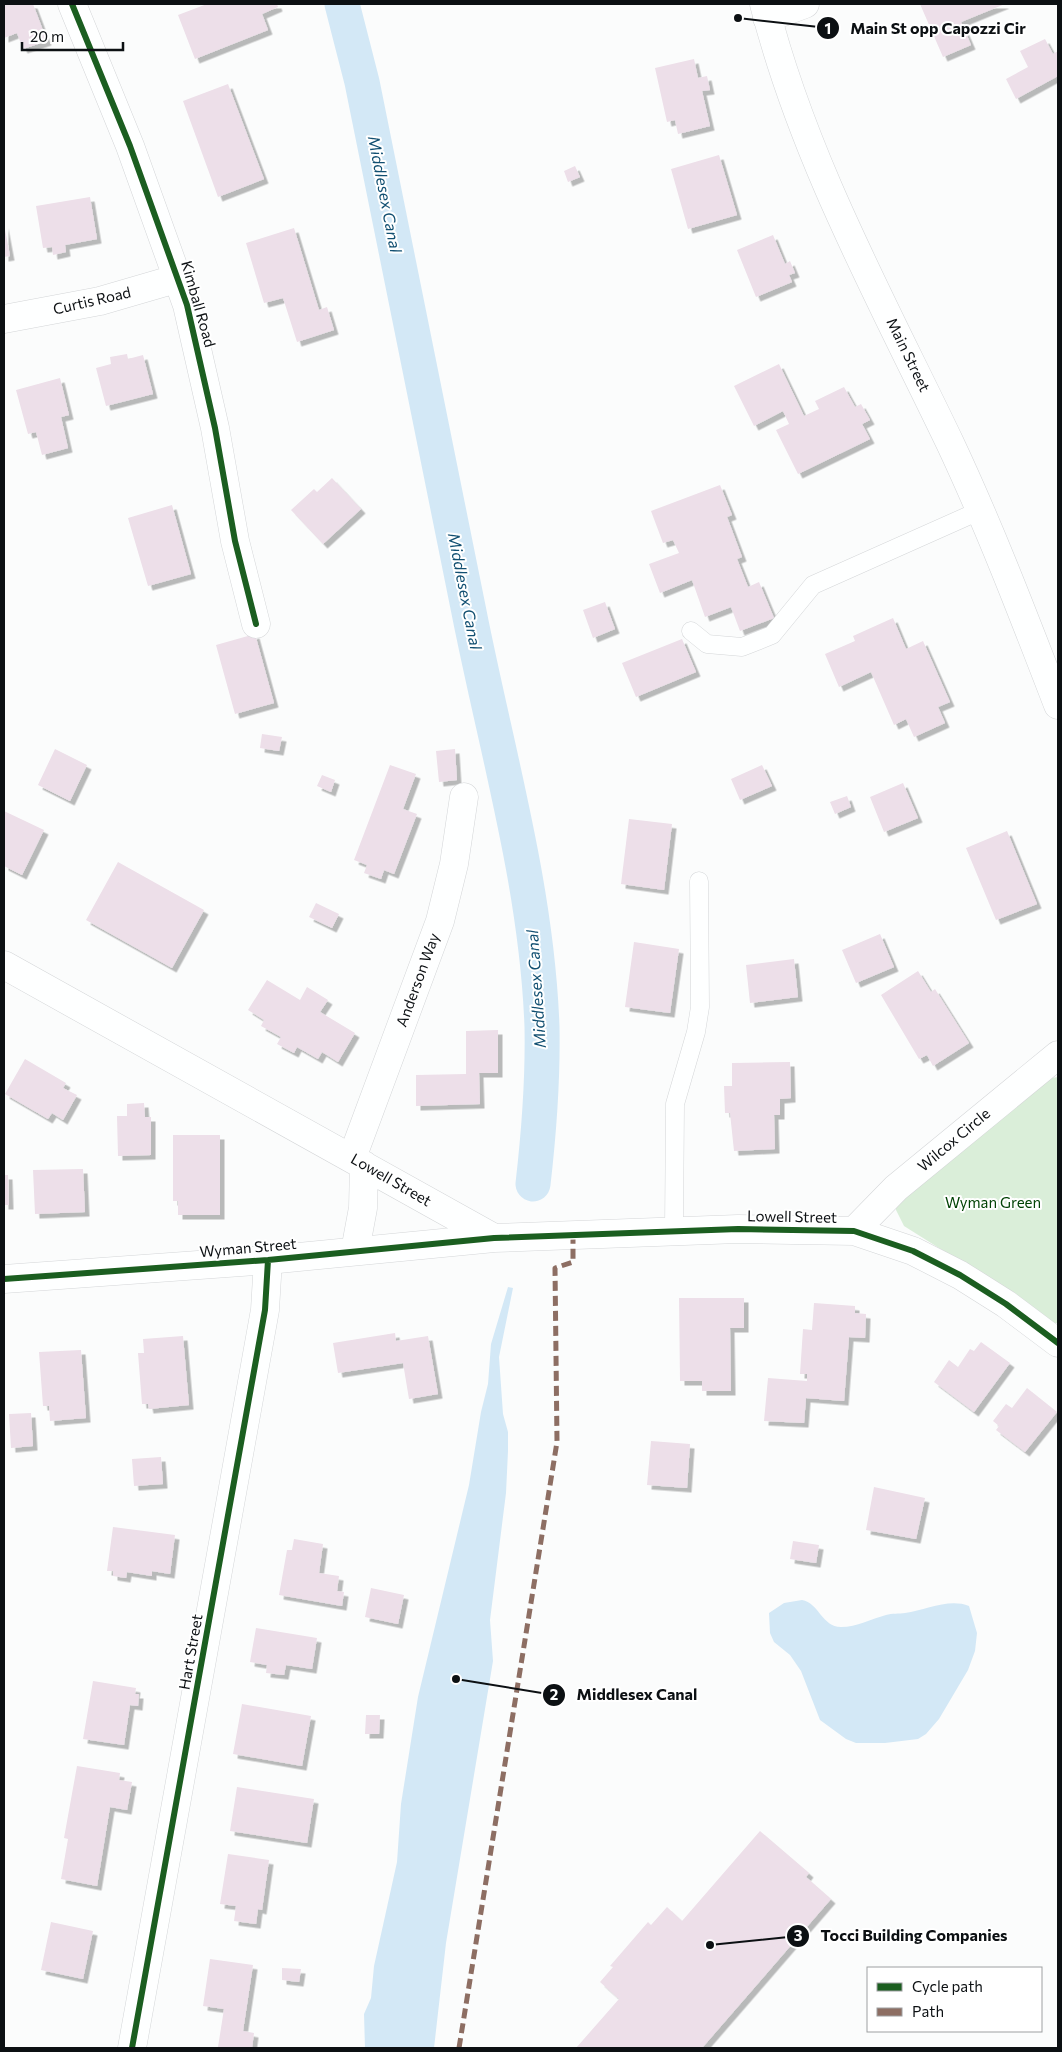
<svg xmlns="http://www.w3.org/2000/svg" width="1062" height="2052" viewBox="0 0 1062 2052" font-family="Commissioner,sans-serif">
  <defs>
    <filter id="shadow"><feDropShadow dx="4.5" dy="4.5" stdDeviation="0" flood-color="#0004"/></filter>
  </defs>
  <rect width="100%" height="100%" fill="#fbfcfc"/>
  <path fill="#daeed9" d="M 1058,1077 L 1058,1323 L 1048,1323 L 958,1260 L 904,1226 L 896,1210 L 896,1197 L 1045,1079 Z"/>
  <path fill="#d3e8f6" d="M 508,1287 L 513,1288 L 499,1357 L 503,1414 L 508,1432 L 508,1451 L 506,1493 L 490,1620 L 493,1661 L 446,1943 L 434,2048 L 365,2048 L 364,2014 L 371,1998 L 374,1966 L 397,1862 L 401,1804 L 418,1697 L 469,1485 L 481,1412 L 488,1384 L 491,1344 Z
    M 802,1600 C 819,1603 822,1627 841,1627 C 857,1627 871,1619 886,1615 C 892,1613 899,1614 905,1613 C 926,1610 949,1598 969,1606 L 977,1633 L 975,1651 L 968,1670 L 939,1719 L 926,1734 L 918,1739 L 885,1743 L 856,1743 L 846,1739 L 820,1720 L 801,1671 L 790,1655 L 774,1642 L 770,1633 L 769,1613 L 784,1603 Z"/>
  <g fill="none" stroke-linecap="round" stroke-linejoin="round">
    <path stroke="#d3e8f6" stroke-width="35" d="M 342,4 L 362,82 C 398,258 433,435 469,612 C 496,749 537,886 542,1027 C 543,1079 539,1132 533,1184"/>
  </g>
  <path fill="#eddfe9" filter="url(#shadow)" d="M 4,4 L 33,4 L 47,41 L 23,49 L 17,33 L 4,38 Z
    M 207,4 L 277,4 L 278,7 L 262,14 L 268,30 L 195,59 L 178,15 Z
    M 920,4 L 1005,4 L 961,22 L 971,45 L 943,57 Z
    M 1045,39 L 1053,54 L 1058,51 L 1058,76 L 1016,99 L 1006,79 L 1028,67 L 1020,51 Z
    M 694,59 L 698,78 L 707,76 L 710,90 L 702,91 L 710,126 L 678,134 L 675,120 L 667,122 L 655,68 Z
    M 228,84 L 264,179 L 218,197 L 183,101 Z
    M 719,155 L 737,215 L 688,229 L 671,169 Z
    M 575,166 L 580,177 L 568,182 L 564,171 Z
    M 90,197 L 97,239 L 65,245 L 66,252 L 53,255 L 52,247 L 43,248 L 36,206 Z
    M 4,224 L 10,256 L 4,257 Z
    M 294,228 L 319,310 L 327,307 L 334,330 L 297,342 L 283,298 L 264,303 L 246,243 Z
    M 773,235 L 785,264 L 790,261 L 795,273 L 789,275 L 792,282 L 756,297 L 737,250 Z
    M 127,354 L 128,359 L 143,355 L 153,394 L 106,406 L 96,368 L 111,364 L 110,357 Z
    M 779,364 L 804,416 L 819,409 L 815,401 L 844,387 L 855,407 L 861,404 L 870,420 L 862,424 L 870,439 L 798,474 L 776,430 L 789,424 L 783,411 L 754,426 L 734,386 Z
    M 60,378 L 69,415 L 61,417 L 68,448 L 42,455 L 36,432 L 28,434 L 16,390 Z
    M 332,478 L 361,509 L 323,544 L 291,510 L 314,489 L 317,492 Z
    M 720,485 L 732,515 L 727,517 L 742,557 L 737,559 L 748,587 L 759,582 L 774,618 L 740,631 L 731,607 L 705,617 L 692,580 L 660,593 L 649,564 L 679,553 L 673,540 L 663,543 L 651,511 Z
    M 172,505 L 191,574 L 148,586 L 128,518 Z
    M 605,602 L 615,629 L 593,638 L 583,610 Z
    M 893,618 L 906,649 L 923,641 L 950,702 L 938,707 L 945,723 L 914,737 L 906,719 L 894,725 L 871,672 L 839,687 L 825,654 L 855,641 L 853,636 Z
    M 255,634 L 274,703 L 235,714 L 216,645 Z
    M 682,639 L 696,672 L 636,697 L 622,663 Z
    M 262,734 L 282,737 L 279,751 L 260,748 Z
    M 55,749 L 87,765 L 70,801 L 38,785 Z
    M 455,749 L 457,780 L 439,782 L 436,751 Z
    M 390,765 L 416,774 L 403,809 L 417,814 L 394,874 L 384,870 L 381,879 L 364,873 L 367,865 L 354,860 Z
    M 762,765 L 772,786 L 740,800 L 731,779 Z
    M 322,775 L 335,780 L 331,792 L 317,786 Z
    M 903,783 L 918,818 L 884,832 L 870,797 Z
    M 847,796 L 851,807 L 835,814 L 830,802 Z
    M 4,811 L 44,830 L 22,875 L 4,866 Z
    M 629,819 L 672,824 L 664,890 L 621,884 Z
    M 1007,831 L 1037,904 L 996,920 L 966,848 Z
    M 118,862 L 204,910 L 172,968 L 86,920 Z
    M 316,903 L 339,914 L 332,928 L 309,917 Z
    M 880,934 L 894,967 L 856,983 L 842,950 Z
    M 634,942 L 679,949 L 670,1013 L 625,1007 Z
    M 794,959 L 798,997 L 750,1003 L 746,965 Z
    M 918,971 L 931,992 L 935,989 L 969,1043 L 933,1066 L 927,1055 L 919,1059 L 881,995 Z
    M 267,980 L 300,1000 L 307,987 L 328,1000 L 320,1012 L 355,1033 L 338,1062 L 322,1052 L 318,1059 L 297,1047 L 294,1053 L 277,1044 L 281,1037 L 261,1026 L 264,1020 L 248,1010 Z
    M 498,1030 L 498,1073 L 479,1073 L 480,1104 L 416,1106 L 416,1075 L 466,1074 L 466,1031 Z
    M 25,1059 L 66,1083 L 63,1088 L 77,1095 L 63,1120 L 52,1113 L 48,1119 L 5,1094 Z
    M 790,1062 L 791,1098 L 780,1099 L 780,1115 L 774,1115 L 775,1149 L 734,1151 L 730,1113 L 725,1113 L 724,1086 L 732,1086 L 732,1063 Z
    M 144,1103 L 145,1117 L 151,1117 L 151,1155 L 118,1156 L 117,1116 L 127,1116 L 127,1104 Z
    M 173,1135 L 220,1135 L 220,1215 L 178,1215 L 178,1201 L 173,1201 Z
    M 83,1169 L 85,1212 L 35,1214 L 33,1170 Z
    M 4,1175 L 8,1175 L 9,1205 L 4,1205 Z
    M 679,1298 L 744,1298 L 744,1328 L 730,1328 L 731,1391 L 702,1391 L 702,1381 L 680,1381 Z
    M 814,1303 L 855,1306 L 855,1313 L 866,1314 L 865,1338 L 849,1337 L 844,1401 L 806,1398 L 804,1423 L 764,1421 L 768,1378 L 807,1381 L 807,1374 L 800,1374 L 803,1329 L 812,1330 Z
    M 395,1333 L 396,1341 L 428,1336 L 438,1394 L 409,1399 L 403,1363 L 338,1373 L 333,1343 Z
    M 183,1336 L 189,1405 L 149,1409 L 148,1404 L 142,1404 L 138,1353 L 144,1353 L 143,1339 Z
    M 981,1342 L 1010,1363 L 974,1412 L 934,1382 L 949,1360 L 958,1367 L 970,1349 L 974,1351 Z
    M 81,1350 L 86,1418 L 50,1421 L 49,1406 L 43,1406 L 39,1352 Z
    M 1027,1388 L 1057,1412 L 1025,1452 L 996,1430 L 999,1426 L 993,1421 L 1006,1404 L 1012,1408 Z
    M 31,1413 L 33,1446 L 11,1448 L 9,1414 Z
    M 651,1441 L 690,1444 L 687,1488 L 647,1485 Z
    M 161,1457 L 163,1484 L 134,1486 L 132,1459 Z
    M 874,1487 L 925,1498 L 916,1539 L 866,1530 Z
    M 113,1527 L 175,1535 L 170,1574 L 152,1571 L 152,1576 L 127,1572 L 126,1578 L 113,1576 L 113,1571 L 107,1571 Z
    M 294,1539 L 323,1544 L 319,1573 L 339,1576 L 337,1591 L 344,1592 L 342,1606 L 279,1595 L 287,1550 L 292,1550 Z
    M 793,1541 L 819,1545 L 816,1563 L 790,1559 Z
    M 371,1588 L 404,1595 L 398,1624 L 365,1617 Z
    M 256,1628 L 317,1638 L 312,1669 L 286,1665 L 284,1675 L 266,1673 L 267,1665 L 250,1662 Z
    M 93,1681 L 136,1688 L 135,1694 L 139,1694 L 138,1706 L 130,1705 L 124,1745 L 83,1739 Z
    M 242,1704 L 311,1716 L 302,1766 L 233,1754 Z
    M 366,1715 L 380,1715 L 379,1734 L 365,1734 Z
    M 77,1766 L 120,1773 L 119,1780 L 132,1782 L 127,1810 L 110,1807 L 97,1886 L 61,1879 L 68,1839 L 64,1838 Z
    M 237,1787 L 314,1799 L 307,1843 L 230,1831 Z
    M 760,1831 L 809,1873 L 806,1877 L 831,1899 L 702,2048 L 576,2048 L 619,1999 L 600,1982 L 613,1967 L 610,1966 L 648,1922 L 651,1925 L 667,1907 L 682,1921 Z
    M 228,1854 L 269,1860 L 262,1910 L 258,1909 L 256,1924 L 234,1921 L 236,1906 L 220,1904 Z
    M 51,1922 L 93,1931 L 83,1979 L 41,1970 Z
    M 210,1959 L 253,1965 L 243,2031 L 254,2033 L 252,2048 L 218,2047 L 224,2009 L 203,2006 Z
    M 282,1968 L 301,1969 L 299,1982 L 282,1980 Z"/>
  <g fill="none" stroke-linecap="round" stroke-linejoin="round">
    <g stroke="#d4d6d8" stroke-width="19">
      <path id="service" d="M 691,631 L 707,644 L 742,647 L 772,635 L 813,585 L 979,511
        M 674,1230 L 675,1104 L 696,1032 L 700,1007 L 699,881"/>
    </g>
    <g stroke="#d4d6d8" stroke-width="29">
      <path id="minor" d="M 72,4 L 130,146 L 187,305 L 215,428 L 235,541 L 256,624
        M 767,18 L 805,4
        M 4,319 L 100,301 L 179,278
        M 352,1158 L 440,921 L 454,864 L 464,797
        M 132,2048 L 265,1310 L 268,1260"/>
    </g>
    <g stroke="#d4d6d8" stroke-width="29">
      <path id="tertiary" d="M 4,965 L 494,1238
        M 854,1231 L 896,1188 L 1058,1055
        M 355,1251 L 363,1208 L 364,1165
        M 4,1279 L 268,1260 L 494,1238 L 738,1229 L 854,1231 L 913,1251 L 960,1275 L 1006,1304 L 1058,1343"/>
    </g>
    <g stroke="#d4d6d8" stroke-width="29">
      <path id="primary" d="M 764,4 C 803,158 882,301 950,443 C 990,528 1024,617 1058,705"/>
    </g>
    <use href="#service" stroke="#feffff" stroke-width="18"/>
    <use href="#minor" stroke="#feffff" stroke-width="28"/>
    <use href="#tertiary" stroke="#feffff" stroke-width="28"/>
    <use href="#primary" stroke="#feffff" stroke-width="28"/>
    <path stroke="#8d6e63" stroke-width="5" stroke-dasharray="10 5" stroke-linecap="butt" d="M 459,2048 L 557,1442 L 555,1268 L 573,1262 L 573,1234"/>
    <g stroke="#fff" stroke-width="9">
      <path id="cycleway" d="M 72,4 L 130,146 L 187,305 L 215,428 L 235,541 L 256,624
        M 4,1279 L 268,1260 L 494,1238 L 738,1229 L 854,1231 L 913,1251 L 960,1275 L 1006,1304 L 1058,1343
        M 132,2048 L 265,1310 L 268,1260"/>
    </g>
    <use href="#cycleway" stroke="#1b5e20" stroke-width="6"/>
  </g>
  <g text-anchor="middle" stroke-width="4" stroke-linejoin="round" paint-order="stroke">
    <g font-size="15" fill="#0c1013" stroke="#fff">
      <text transform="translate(92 301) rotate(-13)" y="5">Curtis Road</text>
      <text transform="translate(198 304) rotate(74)" y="5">Kimball Road</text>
      <text transform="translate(908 355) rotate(64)" y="5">Main Street</text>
      <text transform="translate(418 980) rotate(-70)" y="5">Anderson Way</text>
      <text transform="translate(954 1140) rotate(-40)" y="5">Wilcox Circle</text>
      <text transform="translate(391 1180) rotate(30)" y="5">Lowell Street</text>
      <text transform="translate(792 1217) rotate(1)" y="5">Lowell Street</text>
      <text transform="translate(248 1248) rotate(-5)" y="5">Wyman Street</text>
      <text transform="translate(191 1652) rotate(-80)" y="5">Hart Street</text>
    </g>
    <g font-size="15" fill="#004204" stroke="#fff">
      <text x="993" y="1208">Wyman Green</text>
    </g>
    <g font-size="16" font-style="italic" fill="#114f71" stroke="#fff">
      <text transform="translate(385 194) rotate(79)" y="6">Middlesex Canal</text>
      <text transform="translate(465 591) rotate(79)" y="6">Middlesex Canal</text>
      <text transform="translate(536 989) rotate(-94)" y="6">Middlesex Canal</text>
    </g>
  </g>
  <path fill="none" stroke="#0c1013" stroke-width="2" d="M738 18L828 28M456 1679L554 1695M710 1945L798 1936"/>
  <g fill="#0c1013" stroke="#fff" stroke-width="2">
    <circle cx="738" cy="18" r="5"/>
    <circle cx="456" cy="1679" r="5"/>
    <circle cx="710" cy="1945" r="5"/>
    <circle cx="828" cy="28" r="12"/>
    <circle cx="554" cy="1695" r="12"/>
    <circle cx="798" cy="1936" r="12"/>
  </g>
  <g font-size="15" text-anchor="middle" font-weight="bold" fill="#fff">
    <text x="828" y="34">1</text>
    <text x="554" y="1700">2</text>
    <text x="798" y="1941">3</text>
  </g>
  <g font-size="16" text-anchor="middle" font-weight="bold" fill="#0c1013" stroke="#fff" stroke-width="4" stroke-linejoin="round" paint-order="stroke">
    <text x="938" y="34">Main St opp Capozzi Cir</text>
    <text x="637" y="1700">Middlesex Canal</text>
    <text x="914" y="1941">Tocci Building Companies</text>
  </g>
  <rect width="1062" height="2052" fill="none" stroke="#0c1013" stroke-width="10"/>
  <rect x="867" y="1967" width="175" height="65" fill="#ffffff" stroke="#9e9fa1"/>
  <rect x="877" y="1983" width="25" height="8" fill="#1b5e20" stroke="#9e9fa1"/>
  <text x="912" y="1992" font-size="15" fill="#0c1013">Cycle path</text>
  <rect x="877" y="2008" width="25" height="8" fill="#8d6e63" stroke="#9e9fa1"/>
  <text x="912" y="2017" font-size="15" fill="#0c1013">Path</text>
  <path d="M22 42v8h101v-8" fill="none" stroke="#0c1013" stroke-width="2.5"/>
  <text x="30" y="42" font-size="15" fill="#0c1013" stroke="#ffffff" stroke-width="4" paint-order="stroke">20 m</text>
</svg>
